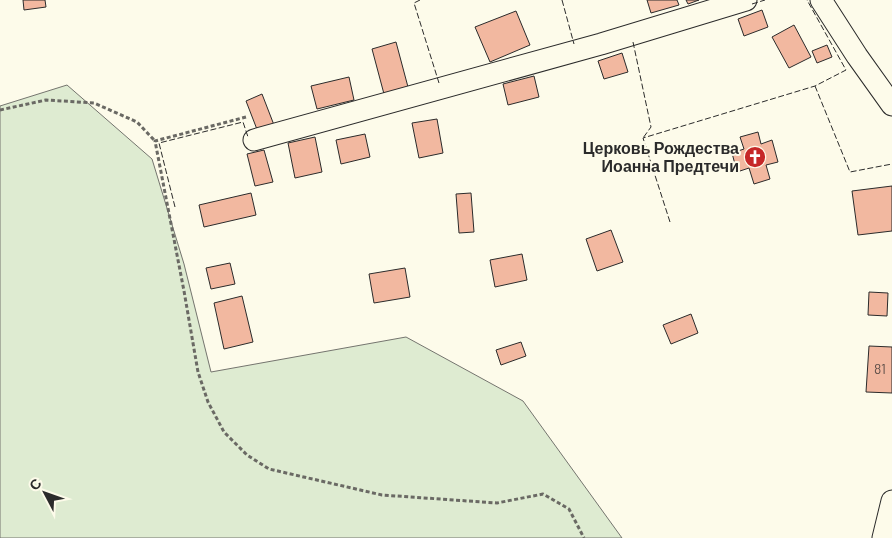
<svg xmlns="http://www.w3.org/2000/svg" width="892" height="538" viewBox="0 0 892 538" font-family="Barlow,sans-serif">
  <rect width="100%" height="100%" fill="#fdfbea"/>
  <path fill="#deebd1" stroke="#74746e" d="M 67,85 L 152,159 L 184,264 L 211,372 L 406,337 L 523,401 L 622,538 L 0,538 L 0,106 Z"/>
  <path fill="#f2b8a0" stroke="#2b2b2b" d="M 23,0 L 45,0 L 46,7 L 24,10 Z
    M 647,0 L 677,0 L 679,5 L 651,13 Z
    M 686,0 L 699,0 L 688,4 Z
    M 762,10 L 768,27 L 744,36 L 738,19 Z
    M 516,11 L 530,45 L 490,62 L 475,27 Z
    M 794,25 L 811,57 L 789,68 L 772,37 Z
    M 396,42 L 408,87 L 384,94 L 372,49 Z
    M 827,45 L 832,57 L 817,63 L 812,51 Z
    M 622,53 L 628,72 L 604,79 L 598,61 Z
    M 534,76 L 539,97 L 508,105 L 503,84 Z
    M 349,77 L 354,100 L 317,109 L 311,86 Z
    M 262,94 L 274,125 L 258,132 L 246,101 Z
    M 437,119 L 443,153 L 419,158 L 412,123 Z
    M 758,132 L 761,144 L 772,140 L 778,162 L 766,165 L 770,179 L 754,184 L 749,168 L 737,172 L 732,153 L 744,149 L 740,137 Z
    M 365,134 L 370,157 L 341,164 L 336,140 Z
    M 315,137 L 322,172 L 295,178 L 288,143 Z
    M 264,150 L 273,182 L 255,186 L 247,154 Z
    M 892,186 L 892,231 L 858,235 L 852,191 Z
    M 251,193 L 256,215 L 204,227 L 199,205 Z
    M 471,193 L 474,232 L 459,233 L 456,194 Z
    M 611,230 L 623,262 L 597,271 L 586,239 Z
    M 522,254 L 527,280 L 495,287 L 490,260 Z
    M 230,263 L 235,284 L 211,289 L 206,268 Z
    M 405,268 L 410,297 L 374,303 L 369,274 Z
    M 869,292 L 888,293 L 887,316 L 868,315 Z
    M 242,296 L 253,342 L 224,349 L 214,303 Z
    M 691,314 L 698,333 L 671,344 L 663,325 Z
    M 521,342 L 526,356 L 501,365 L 496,350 Z
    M 869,346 L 892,347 L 892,393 L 866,392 Z"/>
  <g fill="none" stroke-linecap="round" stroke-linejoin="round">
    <g stroke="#2b2b2b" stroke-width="23">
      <path id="minor" d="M 821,0 L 857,56 L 892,105
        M 254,140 L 601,44 L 746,0
        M 883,538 L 892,501"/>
    </g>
    <path stroke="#6a6964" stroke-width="3" stroke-dasharray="4 2.5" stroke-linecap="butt" d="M 0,110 L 46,100 L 94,103 L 137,122 L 155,141
      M 246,117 L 155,141 L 184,291 L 198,372 L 208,402 L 224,432 L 247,455 L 269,469 L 382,495 L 497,503 L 543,494 L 569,509 L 584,538"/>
    <use href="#minor" stroke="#fdfbea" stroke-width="21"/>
    <path stroke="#2b2b2b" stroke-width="1" stroke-dasharray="6 2.5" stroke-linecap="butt" d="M 420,0 L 414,3 L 439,83
      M 562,0 L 574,44
      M 752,4 L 765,0
      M 633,42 L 651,127 L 643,138
      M 815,86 L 850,172 L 892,164
      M 175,207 L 159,143 L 243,122 L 248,137
      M 670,222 L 643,138 L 815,86 L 846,70 L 807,0"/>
  </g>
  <defs>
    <g id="church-disc" transform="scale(1.125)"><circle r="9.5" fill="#c62828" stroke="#fdfbea"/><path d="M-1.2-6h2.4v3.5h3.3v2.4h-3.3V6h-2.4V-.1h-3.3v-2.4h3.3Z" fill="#fff"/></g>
  </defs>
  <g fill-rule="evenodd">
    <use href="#church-disc" x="755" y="157"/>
  </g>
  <g text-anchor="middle" stroke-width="4" stroke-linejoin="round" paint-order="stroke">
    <g font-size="14" fill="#5d4e48">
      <text x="880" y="374">81</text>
    </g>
    <g font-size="16" font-weight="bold" fill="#2b2b2b" stroke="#fdfbea" text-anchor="end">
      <text x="739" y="154">Церковь Рождества<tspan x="739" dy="18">Иоанна Предтечи</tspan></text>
    </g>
  </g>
  <g transform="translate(45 493) rotate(311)" stroke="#fdfbea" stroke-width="4" paint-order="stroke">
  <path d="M0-4L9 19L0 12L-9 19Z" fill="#2b2b2b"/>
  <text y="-8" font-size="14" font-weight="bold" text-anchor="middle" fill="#2b2b2b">С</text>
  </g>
</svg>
